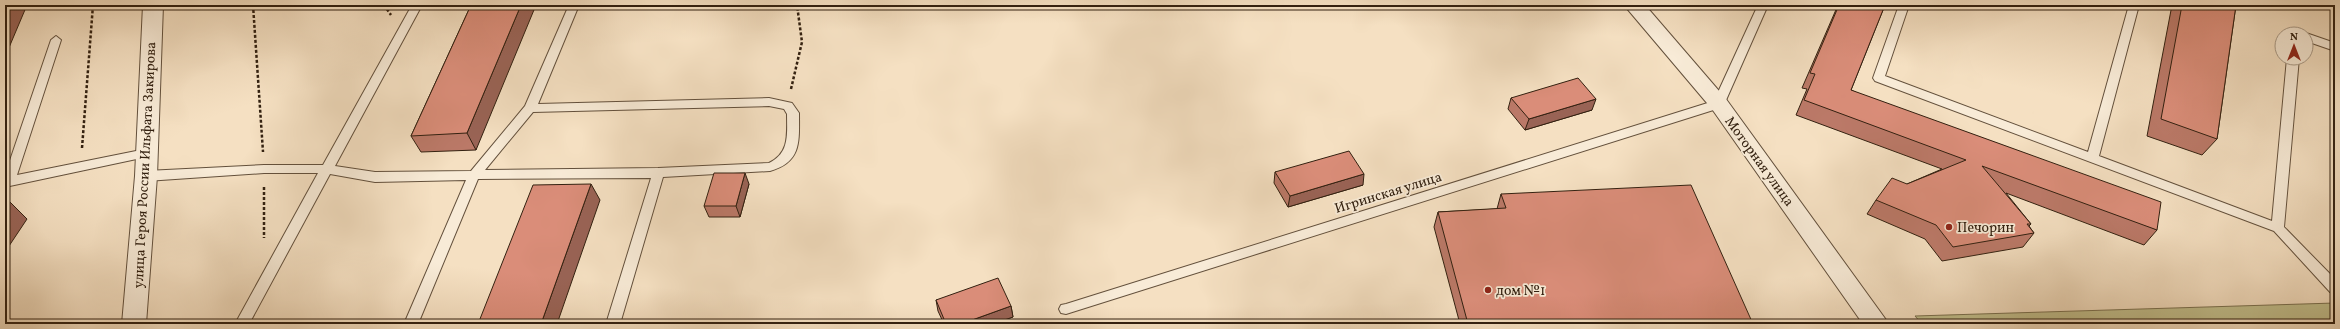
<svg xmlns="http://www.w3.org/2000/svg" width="2340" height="329" viewBox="0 0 2340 329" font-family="Vollkorn,serif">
  <rect width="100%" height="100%" fill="#f5e0c2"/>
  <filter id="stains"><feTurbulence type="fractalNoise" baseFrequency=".005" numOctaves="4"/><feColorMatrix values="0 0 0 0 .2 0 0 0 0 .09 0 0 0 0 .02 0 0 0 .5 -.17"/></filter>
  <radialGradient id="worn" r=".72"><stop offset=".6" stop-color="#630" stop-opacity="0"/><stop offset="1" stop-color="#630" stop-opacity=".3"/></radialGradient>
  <path fill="#c2c08e" stroke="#7a704f" d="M 2335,303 L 2335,324 L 1922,324 L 1915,316 Z"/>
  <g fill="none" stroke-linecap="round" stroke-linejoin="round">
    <g stroke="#63503c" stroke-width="2">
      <path id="service" d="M 412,5 L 422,5 L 335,166 L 375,172 L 471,171 L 525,106 L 569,5 L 579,5 L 538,104 L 769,98 L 792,103 L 799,113 C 799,141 802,162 770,171 L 663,177 L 620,324 L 606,324 L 651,178 L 478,179 L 418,324 L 404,324 L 466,180 L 375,182 L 330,174 L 249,324 L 235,324 L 318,173 L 264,173 L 146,181 L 142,179 L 140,176 L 142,173 L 146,171 L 264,165 L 323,165 ZM 769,106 L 784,109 L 787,114 C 787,134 790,153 769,163 L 658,168 L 485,170 L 533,112 Z
        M 1758,5 L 1768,5 L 1723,107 L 1066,314 L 1061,313 L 1059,309 L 1061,305 L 1066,304 L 1714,101 Z
        M 1899,5 L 1909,5 L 1885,76 L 2088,152 L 2129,5 L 2139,5 L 2099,156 L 2272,221 L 2287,58 L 2299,58 L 2284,227 L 2335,279 L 2335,293 L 2330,292 L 2274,231 L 1875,81 L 1873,78 Z
        M 2306,33 L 2335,43 L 2335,51 L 2306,41 L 2306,34 L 2304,34 Z
        M 56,36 L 61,40 L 17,175 L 146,149 L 152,153 L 146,157 L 5,187 L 5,175 L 51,40 Z"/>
    </g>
    <g stroke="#63503c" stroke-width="2">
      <path id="minor" d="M 143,5 L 163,5 L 157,176 L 146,324 L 122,324 L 135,176 Z
        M 1624,5 L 1645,5 L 1726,99 L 1889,324 L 1863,324 L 1712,109 Z"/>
    </g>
    <path stroke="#322010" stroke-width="2.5" stroke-dasharray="3 2" stroke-linecap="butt" d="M 253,5 L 263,152
      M 384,5 L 391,15
      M 791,89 L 802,42 L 797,5
      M 82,148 L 93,5
      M 264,187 L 264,238"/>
    <use href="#service" fill="#f8ebd7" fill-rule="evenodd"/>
    <use href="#minor" fill="#f8ebd7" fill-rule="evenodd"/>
  </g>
  <path fill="#bb7968" stroke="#322010" d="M 471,5 L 476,150 L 421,152 L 411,136 Z
    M 1838,5 L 1885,5 L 1851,90 L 2157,230 L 2144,245 L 2006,193 L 2031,224 L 2029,226 L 2034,233 L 2023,247 L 1942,261 L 1925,239 L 1867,214 L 1876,200 L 1907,184 L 1942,169 L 1796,115 L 1807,89 L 1802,88 Z
    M 2172,5 L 2236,5 L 2217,139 L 2202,155 L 2147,136 Z
    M 1511,98 L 1592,110 L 1525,130 L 1508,109 Z
    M 1275,172 L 1363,185 L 1288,207 L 1274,183 Z
    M 749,184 L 740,217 L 709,217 L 704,206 Z
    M 1501,194 L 1753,324 L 1460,324 L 1434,227 L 1438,212 L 1497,209 Z
    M 936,300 L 1011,306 L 1013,317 L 993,324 L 944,324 L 938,311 Z"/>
  <path fill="#996355" stroke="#322010" d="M 5,5 L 27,5 L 5,57 Z
    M 521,5 L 536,5 L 476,150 L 467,133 Z
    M 1596,99 L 1592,110 L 1525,130 L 1529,119 Z
    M 745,173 L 749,184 L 740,217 L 736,206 Z
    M 1364,174 L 1363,185 L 1288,207 L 1290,196 Z
    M 591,184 L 600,200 L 557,324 L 541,324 Z
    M 10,202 L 27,219 L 5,252 L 5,210 Z
    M 1011,306 L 1013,317 L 993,324 L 961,324 Z"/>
  <path fill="#da8d79" stroke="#322010" d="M 471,5 L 521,5 L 467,133 L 411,136 Z
    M 1839,5 L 1885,5 L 1851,90 L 2161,202 L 2157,230 L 1982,166 L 2031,224 L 2027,224 L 2034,233 L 1953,247 L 1936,225 L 1876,200 L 1892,178 L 1907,184 L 1966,160 L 1804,100 L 1815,74 L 1810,73 Z
    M 2182,5 L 2236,5 L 2217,139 L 2161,119 Z
    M 1578,78 L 1596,99 L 1529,119 L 1511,98 Z
    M 1349,151 L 1364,174 L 1290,196 L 1275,172 Z
    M 714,173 L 745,173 L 736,206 L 704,206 Z
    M 591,184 L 541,324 L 478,324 L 533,185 Z
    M 1691,185 L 1753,324 L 1468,324 L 1438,212 L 1506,208 L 1501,194 Z
    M 10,202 L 5,210 L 5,203 Z
    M 998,278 L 1011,306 L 961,324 L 946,324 L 936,300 Z"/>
  <g fill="#8f2418" stroke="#f8ebd7" stroke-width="1.5">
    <circle cx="1949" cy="227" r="4"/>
    <circle cx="1488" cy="290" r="4"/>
  </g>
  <g text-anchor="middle" stroke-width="3.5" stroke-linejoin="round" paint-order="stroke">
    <g font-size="14" fill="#322010" stroke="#f8ebd7">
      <text transform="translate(1760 161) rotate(54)" y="5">Моторная улица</text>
      <text transform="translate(144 165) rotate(-87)" y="5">улица Героя России Ильфата Закирова</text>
      <text transform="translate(1388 192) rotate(-17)" y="5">Игринская улица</text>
    </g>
    <g font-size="14" fill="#322010" stroke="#f8ebd7" text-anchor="start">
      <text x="1957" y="232">Печорин</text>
      <text x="1496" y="295">дом №1</text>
    </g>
  </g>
  <rect width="2340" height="329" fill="none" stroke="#f5e0c2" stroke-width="20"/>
  <rect x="6" y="6" width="2328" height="317" fill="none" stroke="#322010" stroke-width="2"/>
  <rect x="10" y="10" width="2320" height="309" fill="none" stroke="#322010"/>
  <g transform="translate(2294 46)"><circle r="19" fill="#f8ebd7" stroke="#a99a87"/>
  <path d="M0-3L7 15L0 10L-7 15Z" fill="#8f2418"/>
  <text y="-6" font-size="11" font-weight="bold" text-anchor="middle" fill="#322010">N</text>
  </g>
  <rect width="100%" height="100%" filter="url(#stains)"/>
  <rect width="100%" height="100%" fill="url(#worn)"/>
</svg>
